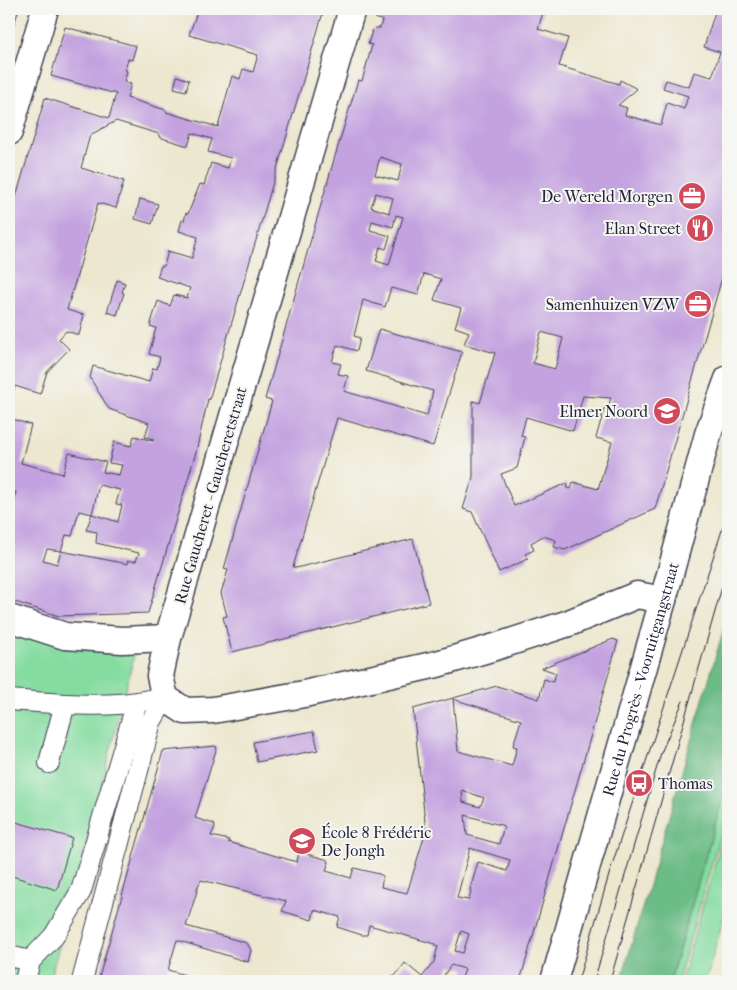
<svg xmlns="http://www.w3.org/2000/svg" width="737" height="990" viewBox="0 0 737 990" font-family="'IM FELL French Canon',serif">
  <rect width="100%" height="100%" fill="#f6f6f2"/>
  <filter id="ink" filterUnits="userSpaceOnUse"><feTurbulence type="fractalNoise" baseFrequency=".02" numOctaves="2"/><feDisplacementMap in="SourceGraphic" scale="10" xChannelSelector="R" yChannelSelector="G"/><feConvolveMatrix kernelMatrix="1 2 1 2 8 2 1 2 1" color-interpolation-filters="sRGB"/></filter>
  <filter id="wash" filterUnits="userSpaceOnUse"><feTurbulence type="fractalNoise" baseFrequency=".0096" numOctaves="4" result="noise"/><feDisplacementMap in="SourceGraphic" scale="20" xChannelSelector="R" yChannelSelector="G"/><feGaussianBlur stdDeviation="1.12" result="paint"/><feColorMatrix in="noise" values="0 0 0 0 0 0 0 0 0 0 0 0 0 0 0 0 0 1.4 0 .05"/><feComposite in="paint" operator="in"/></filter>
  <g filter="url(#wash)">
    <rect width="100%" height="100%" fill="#ece7ce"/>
    <path fill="#85dca0" stroke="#547f6e" d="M 9,627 L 134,656 L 69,914 L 49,981 L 9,981 Z
      M 728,779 L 728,808 L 678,981 L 670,981 Z
      M 728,818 L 728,902 L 706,981 L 681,981 Z"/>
    <path fill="#6cbc86" stroke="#476f60" d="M 728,614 L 728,779 L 670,981 L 621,981 Z"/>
    <g id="blocks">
      <path fill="#c3a2df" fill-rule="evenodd" d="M 9,9 L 19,9 L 9,40 Z
        M 198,9 L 324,9 L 209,400 L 208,399 L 196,452 L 148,613 L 59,616 L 9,600 L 9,516 L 16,492 L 9,491 L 9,418 L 31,425 L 21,463 L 63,474 L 69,453 L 106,462 L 103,472 L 119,475 L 122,465 L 109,463 L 114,442 L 131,446 L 134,436 L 153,441 L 153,439 L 145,437 L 149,423 L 109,409 L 90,378 L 93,366 L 149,382 L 153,368 L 157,369 L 160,357 L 149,354 L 156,328 L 150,326 L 158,301 L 170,306 L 174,295 L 187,298 L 190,288 L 157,277 L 161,266 L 164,266 L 168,251 L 192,258 L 198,237 L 179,231 L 182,220 L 184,221 L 186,213 L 188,214 L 200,184 L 204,185 L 211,163 L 228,168 L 231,158 L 208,152 L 212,139 L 192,133 L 188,146 L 159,137 L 159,134 L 116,121 L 90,135 L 81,168 L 124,181 L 116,208 L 98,203 L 67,310 L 84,315 L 79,335 L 66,331 L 59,339 L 69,349 L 47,372 L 40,394 L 15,386 L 11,402 L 9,402 L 9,221 L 45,98 L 109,118 L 116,94 L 51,76 L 65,27 L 136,46 L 132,60 L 128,59 L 125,70 L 127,71 L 124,82 L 131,84 L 127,98 L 166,110 L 166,112 L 218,127 L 232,76 L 240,79 L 243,69 L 253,72 L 258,55 L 189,35 ZM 99,485 L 120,490 L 116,504 L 122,505 L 118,522 L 92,514 L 86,530 L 97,532 L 96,543 L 139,553 L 136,561 L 127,561 L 128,564 L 61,551 L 66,535 L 72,536 L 79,511 L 92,514 ZM 47,549 L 61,551 L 57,564 L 43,560 Z
        M 378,9 L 544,9 L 538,29 L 568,38 L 559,66 L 619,84 L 620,80 L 637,89 L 618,105 L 627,108 L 625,115 L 661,125 L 667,103 L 684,109 L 688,96 L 663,88 L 666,80 L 689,87 L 694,72 L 712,77 L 720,52 L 704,47 L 716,9 L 728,9 L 728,257 L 655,509 L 565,550 L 554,547 L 556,540 L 543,536 L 531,543 L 534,550 L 525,554 L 528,559 L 499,572 L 472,512 L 463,509 L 473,477 L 473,401 L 480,403 L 495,353 L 464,344 L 469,332 L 455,327 L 461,308 L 434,300 L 441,279 L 424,274 L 418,295 L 391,288 L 385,307 L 363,300 L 354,336 L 360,338 L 357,351 L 337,345 L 332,362 L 341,364 L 338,374 L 348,376 L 344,391 L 427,416 L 433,391 L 366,371 L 379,329 L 462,352 L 433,446 L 337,418 L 293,567 L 296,568 L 413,539 L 429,603 L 232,652 L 223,617 L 227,616 L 221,593 L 228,570 L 224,569 L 272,401 L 265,399 L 333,163 L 358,80 L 362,81 L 372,45 L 368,44 L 372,31 L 375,28 L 380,28 L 382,20 L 376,19 ZM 380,157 L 402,164 L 398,181 L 375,175 ZM 376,193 L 393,198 L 389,213 L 371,207 ZM 396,215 L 403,217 L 389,265 L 376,261 L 380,247 L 386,249 L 390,236 L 370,230 L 372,221 L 393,227 ZM 541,332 L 563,338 L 555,369 L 533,363 ZM 583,396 L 611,398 L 608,407 L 605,406 L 596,438 L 612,442 L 598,489 L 573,482 L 571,489 L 567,488 L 568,484 L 565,484 L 514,506 L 501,474 L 517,468 L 525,437 L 521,436 L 526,417 L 573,431 Z
        M 177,76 L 189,80 L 186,91 L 174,88 Z
        M 140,199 L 158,204 L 152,224 L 135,219 Z
        M 117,280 L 125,283 L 122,292 L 124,293 L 117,315 L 107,312 Z
        M 613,639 L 618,641 L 520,981 L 461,981 L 465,969 L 451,965 L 440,981 L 387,981 L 392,976 L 394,977 L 405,963 L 422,977 L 434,962 L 438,946 L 435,946 L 435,944 L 369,925 L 367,935 L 362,935 L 337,927 L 340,917 L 314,910 L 312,920 L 282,911 L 286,901 L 201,880 L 197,888 L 198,888 L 186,926 L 247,943 L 251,950 L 248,962 L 177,940 L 168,970 L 206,981 L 152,981 L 153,980 L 142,977 L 140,981 L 98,981 L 163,751 L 215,746 L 217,747 L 195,818 L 214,824 L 215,827 L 211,836 L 229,840 L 228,842 L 297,862 L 299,852 L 325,859 L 329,861 L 326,871 L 351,878 L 354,868 L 379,874 L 383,876 L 381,887 L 407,893 L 426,831 L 413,709 L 497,686 L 539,699 L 544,679 L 553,682 L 556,673 L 542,668 ZM 453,699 L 521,720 L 513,746 L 517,747 L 512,766 L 458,751 ZM 462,790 L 484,798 L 480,807 L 463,802 ZM 465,815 L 504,826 L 499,844 L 467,835 ZM 470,848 L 510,860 L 507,871 L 478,862 L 470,890 L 471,891 L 469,900 L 457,898 ZM 461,931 L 469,934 L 463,953 L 455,951 Z
        M 314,731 L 318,750 L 257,762 L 253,742 Z
        M 9,820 L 72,838 L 57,890 L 9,875 Z"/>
    </g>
  </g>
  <g filter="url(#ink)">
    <use href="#blocks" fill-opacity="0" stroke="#404051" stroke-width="1"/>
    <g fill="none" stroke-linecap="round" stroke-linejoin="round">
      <g stroke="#404051" stroke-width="22">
        <path id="pedestrian" d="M 9,700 C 55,703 103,709 149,700
          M 49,763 L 65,704
          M 9,956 L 30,961
          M 25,981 L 30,961 L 54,936 L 81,891 L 137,702
          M 82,981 L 151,722 L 165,698"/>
      </g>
      <g stroke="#404051" stroke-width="29">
        <g id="minor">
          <path d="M 352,9 L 168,638 L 160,676 L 165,698 L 185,711 L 213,710 L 304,694 L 437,664 L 495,647 L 569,623 L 637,595 L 663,600"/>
          <path d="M 9,132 L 45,9"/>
          <path d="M 9,618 L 65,636 L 122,640 L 168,638"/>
          <path id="s1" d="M 554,981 L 663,600 L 708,434 L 728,379"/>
        </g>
      </g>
      <use href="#pedestrian" stroke="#fff" stroke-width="20"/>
      <use href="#minor" stroke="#fff" stroke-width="26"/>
      <path stroke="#22223b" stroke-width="1" d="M 578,981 L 611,868 L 728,512
        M 594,981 L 661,753 L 683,701
        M 610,981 L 728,566"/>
    </g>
  </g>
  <defs>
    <g id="office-disc" transform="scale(1.4375)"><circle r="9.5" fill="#d1495b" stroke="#f6f6f2"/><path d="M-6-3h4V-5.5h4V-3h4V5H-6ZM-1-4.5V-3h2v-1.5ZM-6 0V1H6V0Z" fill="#fff"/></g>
    <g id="restaurant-disc" transform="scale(1.4375)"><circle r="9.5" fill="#d1495b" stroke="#f6f6f2"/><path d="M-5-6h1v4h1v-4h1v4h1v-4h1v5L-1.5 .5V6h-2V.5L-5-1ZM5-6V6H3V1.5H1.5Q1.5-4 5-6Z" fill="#fff"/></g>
    <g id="school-disc" transform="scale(1.4375)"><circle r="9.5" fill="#d1495b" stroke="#f6f6f2"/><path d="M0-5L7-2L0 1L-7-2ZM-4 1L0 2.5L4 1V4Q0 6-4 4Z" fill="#fff"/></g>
    <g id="bus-disc" transform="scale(1.4375)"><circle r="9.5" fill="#d1495b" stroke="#f6f6f2"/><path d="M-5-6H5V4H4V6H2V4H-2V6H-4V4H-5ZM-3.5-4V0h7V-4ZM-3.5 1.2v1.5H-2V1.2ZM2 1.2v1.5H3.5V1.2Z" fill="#fff"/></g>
  </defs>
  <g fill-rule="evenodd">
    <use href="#office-disc" x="692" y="196"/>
    <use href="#restaurant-disc" x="700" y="228"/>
    <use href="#office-disc" x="698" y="304"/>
    <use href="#school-disc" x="667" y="411"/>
    <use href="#bus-disc" x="639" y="783"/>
    <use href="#school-disc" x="302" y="841"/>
  </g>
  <g text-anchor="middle" stroke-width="4" stroke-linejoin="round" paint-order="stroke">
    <g font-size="16" fill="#22223b" stroke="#f6f6f2" text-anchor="end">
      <text x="673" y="202">De Wereld Morgen</text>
      <text x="681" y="234">Elan Street</text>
      <text x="679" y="310">Samenhuizen VZW</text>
      <text x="648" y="417">Elmer Noord</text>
      <text x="658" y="789" text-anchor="start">Thomas</text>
      <text x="321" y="838" text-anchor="start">École 8 Frédéric<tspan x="321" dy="18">De Jongh</tspan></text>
    </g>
    <g font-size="16" fill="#22223b" stroke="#f6f6f2">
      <text transform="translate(210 495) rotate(-74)" y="6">Rue Gaucheret - Gaucheretstraat</text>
      <text dy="6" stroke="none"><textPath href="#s1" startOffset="314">Rue du Progrès - Vooruitgangstraat</textPath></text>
    </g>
  </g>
  <rect width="737" height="990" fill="none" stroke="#f6f6f2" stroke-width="30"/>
</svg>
